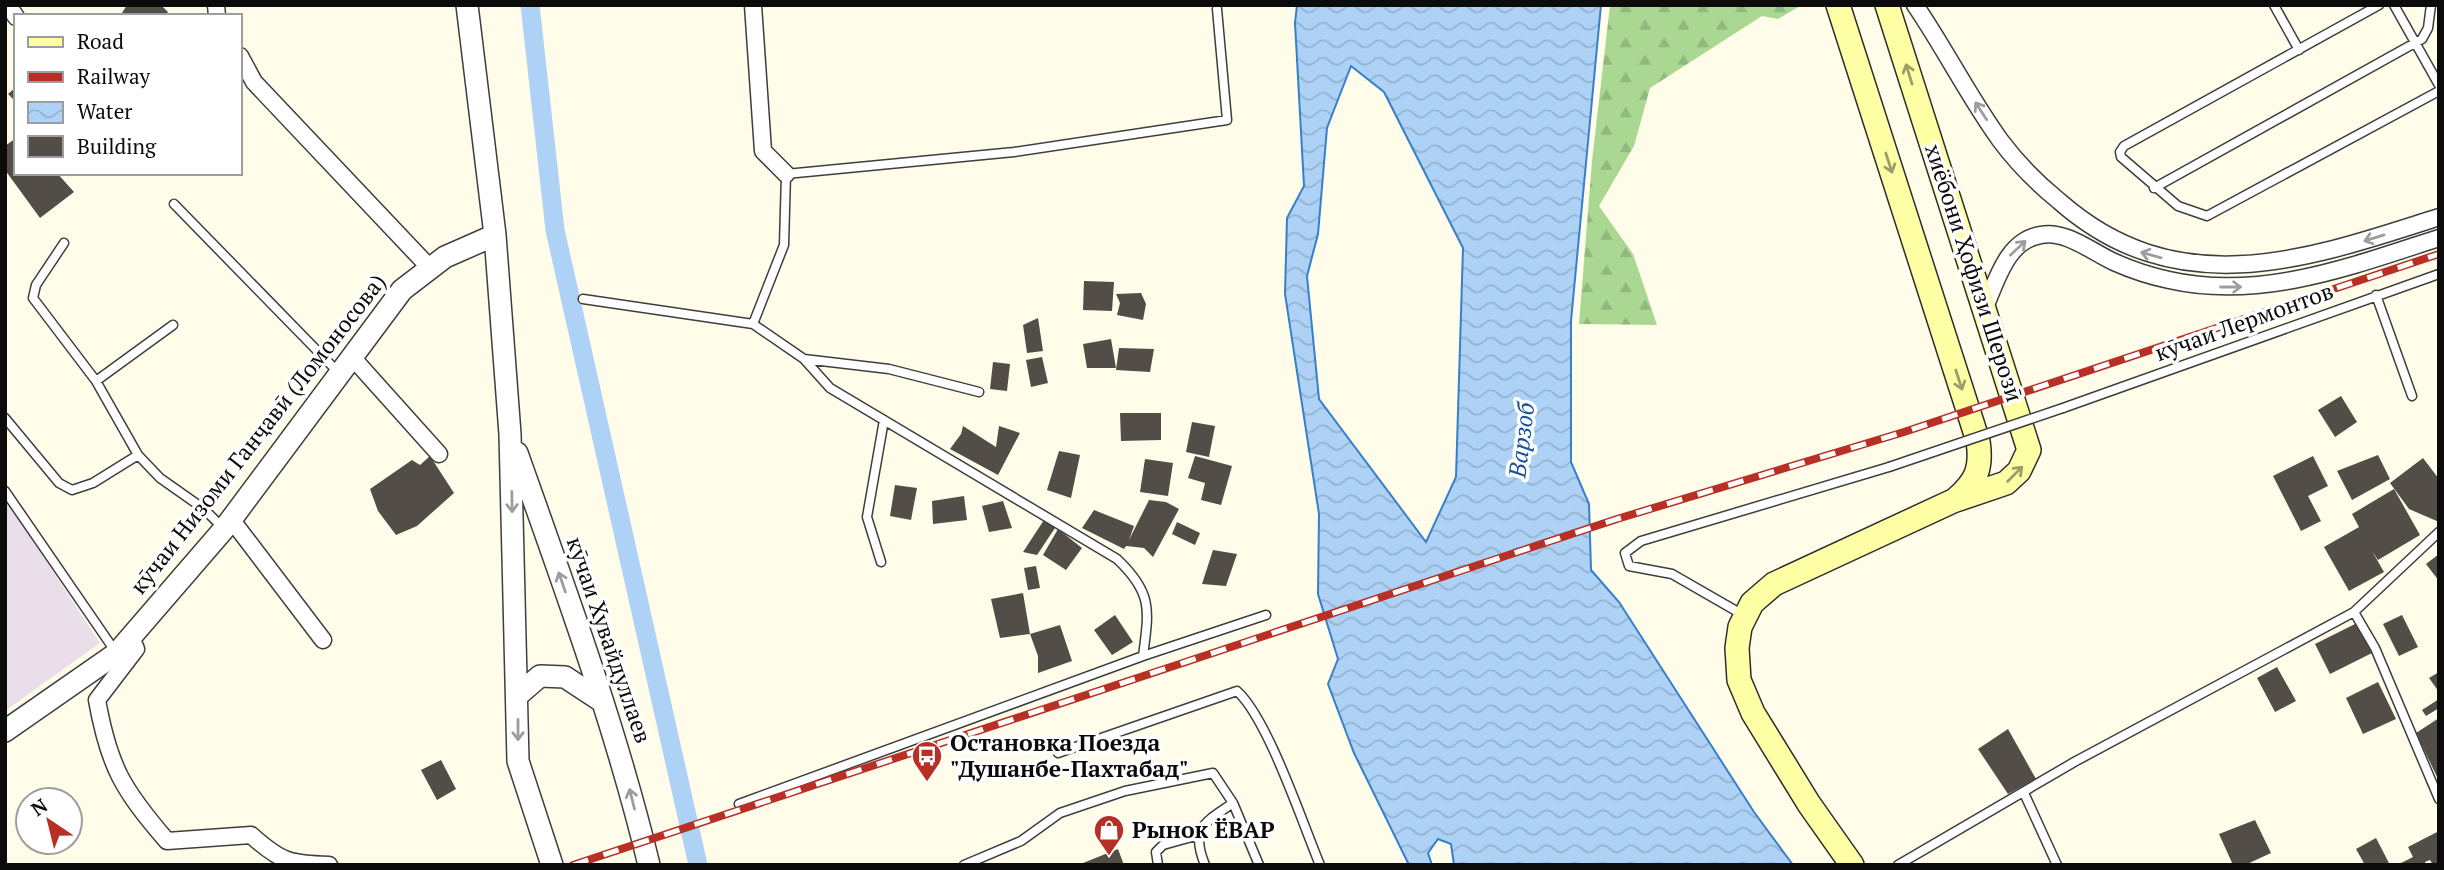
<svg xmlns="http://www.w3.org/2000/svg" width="2444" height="870" viewBox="0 0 2444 870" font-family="'PT Serif',serif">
  <defs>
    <pattern id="forest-firs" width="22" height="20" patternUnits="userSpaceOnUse" patternTransform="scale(1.75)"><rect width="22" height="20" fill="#aad893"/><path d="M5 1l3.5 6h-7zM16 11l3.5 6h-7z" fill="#91b87d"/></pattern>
    <pattern id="water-waves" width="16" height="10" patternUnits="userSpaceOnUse" patternTransform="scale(1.75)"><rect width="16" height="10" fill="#aed2f5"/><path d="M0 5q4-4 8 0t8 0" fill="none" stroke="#94b3d1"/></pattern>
  </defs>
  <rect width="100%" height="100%" fill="#fffde9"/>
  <path fill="#eadeea" d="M 5,498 L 100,643 L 5,711 Z"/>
  <path fill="url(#forest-firs)" d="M 1610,5 L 1802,5 L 1778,19 L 1762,16 L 1650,88 L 1634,146 L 1599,206 L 1633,254 L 1657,325 L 1579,324 L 1592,161 Z"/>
  <path fill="url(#water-waves)" stroke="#367fcb" stroke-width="2" fill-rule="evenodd" d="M 1297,5 L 1601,5 L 1571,321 L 1571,462 L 1589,504 L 1591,570 L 1619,602 L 1754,812 L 1793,865 L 1454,865 L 1451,844 L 1438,839 L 1428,853 L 1432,865 L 1409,865 L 1354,753 L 1328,684 L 1338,659 L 1318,594 L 1319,514 L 1285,294 L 1287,218 L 1304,186 L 1295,23 ZM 1351,66 L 1384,92 L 1463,248 L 1456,477 L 1426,542 L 1319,399 L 1307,276 L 1318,234 L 1327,128 Z"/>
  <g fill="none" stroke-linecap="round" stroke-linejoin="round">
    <path stroke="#aed2f5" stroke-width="19" d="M 530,5 L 555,230 L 698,865"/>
  </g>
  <path fill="#534d47" d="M 127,5 L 161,5 L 168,12 L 165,16 L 120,16 Z
    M 16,87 L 16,102 L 8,94 Z
    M 16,138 L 16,173 L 57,173 L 74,192 L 40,218 L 5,170 L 5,146 Z
    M 1084,281 L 1114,282 L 1112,311 L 1083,310 Z
    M 1141,293 L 1146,304 L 1143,320 L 1117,315 L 1120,303 L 1116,294 Z
    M 1038,318 L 1043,351 L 1027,353 L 1023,325 Z
    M 1111,339 L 1116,368 L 1087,368 L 1083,344 Z
    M 1119,348 L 1154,349 L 1150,372 L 1116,370 Z
    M 1042,357 L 1048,383 L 1031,387 L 1026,360 Z
    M 993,362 L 1010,364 L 1007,391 L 990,389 Z
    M 2341,396 L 2357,422 L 2335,437 L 2318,410 Z
    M 1120,413 L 1161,413 L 1161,440 L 1121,441 Z
    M 1192,422 L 1215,426 L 1209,457 L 1186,452 Z
    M 963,426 L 996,447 L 999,426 L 1020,433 L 998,475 L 950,449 L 961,434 Z
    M 1059,451 L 1080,455 L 1071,498 L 1047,490 Z
    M 2378,455 L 2390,479 L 2352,500 L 2337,471 Z
    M 430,456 L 454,493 L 417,526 L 396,535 L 378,511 L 370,489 L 412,460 L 420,465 Z
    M 1195,456 L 1232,466 L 1221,505 L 1201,500 L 1205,483 L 1188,478 Z
    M 2313,456 L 2328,486 L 2308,496 L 2321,521 L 2301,531 L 2273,476 Z
    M 2423,458 L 2439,479 L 2439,522 L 2409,509 L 2390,483 Z
    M 1145,459 L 1173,463 L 1168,496 L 1140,492 Z
    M 895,485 L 917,488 L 911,520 L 890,516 Z
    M 2394,489 L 2420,535 L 2378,560 L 2372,551 L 2384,572 L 2349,591 L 2324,547 L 2359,527 L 2352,514 Z
    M 964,496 L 967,520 L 933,524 L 932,501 Z
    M 1149,500 L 1166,502 L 1179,509 L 1153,557 L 1144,548 L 1126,546 L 1124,549 L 1082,528 L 1094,510 L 1134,526 L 1129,540 Z
    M 1003,501 L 1012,528 L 989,532 L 982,506 Z
    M 1044,520 L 1057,525 L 1037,555 L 1023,552 Z
    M 1177,522 L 1200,533 L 1195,545 L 1172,534 Z
    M 1058,529 L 1082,548 L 1066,570 L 1043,555 Z
    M 1213,550 L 1237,554 L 1226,586 L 1202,584 Z
    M 2439,554 L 2439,581 L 2426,564 Z
    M 1036,566 L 1040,588 L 1028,590 L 1024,568 Z
    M 1023,593 L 1030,634 L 1060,625 L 1072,661 L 1038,673 L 1038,656 L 1030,634 L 1000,638 L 991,599 Z
    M 1115,615 L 1133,642 L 1112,655 L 1094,630 Z
    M 2402,615 L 2418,647 L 2399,656 L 2383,624 Z
    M 2357,623 L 2372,653 L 2330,674 L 2315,644 Z
    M 2277,667 L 2296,701 L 2275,712 L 2257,678 Z
    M 2439,672 L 2439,692 L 2429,678 Z
    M 2378,682 L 2396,719 L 2363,734 L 2346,698 Z
    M 2439,699 L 2439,708 L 2426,716 L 2422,710 Z
    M 2439,718 L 2439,781 L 2416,733 Z
    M 2008,729 L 2036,779 L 2008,794 L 1978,749 Z
    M 441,760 L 456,789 L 437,800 L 421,770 Z
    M 2255,820 L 2271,853 L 2245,865 L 2233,865 L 2219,834 Z
    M 2439,831 L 2439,862 L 2433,865 L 2430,860 L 2425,862 L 2426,865 L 2397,865 L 2413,857 L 2408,847 Z
    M 2376,838 L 2390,865 L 2365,865 L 2356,849 Z
    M 1118,849 L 1124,865 L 1078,865 Z"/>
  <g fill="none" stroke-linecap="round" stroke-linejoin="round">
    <g stroke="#3e3e3e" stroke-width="11">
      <path id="service" d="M 2274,5 L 2299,50
        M 2379,5 L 2124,146 L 2120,152 L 2121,157 L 2178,206 L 2207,216 L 2439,91
        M 2394,5 L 2439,85
        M 2154,188 L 2422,39 L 2428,28 L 2431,5
        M 174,204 L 338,372
        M 64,243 L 36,285 L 33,298 L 96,381 L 138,455 L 160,478 L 204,509 L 224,529
        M 2376,295 L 2412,396
        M 583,299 L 753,324
        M 804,359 L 889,369 L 979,392
        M 96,381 L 173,325
        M 2063,408 L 2439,274
        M 5,418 L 59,483 L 72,490 L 93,483 L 138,455
        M 5,491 L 115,651
        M 881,562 L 867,517 L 884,420
        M 2354,612 L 2375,648 L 2439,799
        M 1745,616 L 1672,574 L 1629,566 L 1625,553 L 1641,541 L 1889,467
        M 1143,656 L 1266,615
        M 1058,753 L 1237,691 C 1268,719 1302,822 1320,865
        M 2024,793 L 2057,865
        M 739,804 L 1143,656 C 1149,610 1153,593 1117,559 L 830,388 L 804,359 L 753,324 L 784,245 L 786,174 L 1014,152 L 1227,120 L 1217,9
        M 964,865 L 1021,841 L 1060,813 L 1125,791 L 1213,773 L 1233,803 L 1259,865
        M 1158,865 L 1156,852 L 1163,845 L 1199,835
        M 1205,865 C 1190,828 1204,823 1233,803
        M 1898,865 L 2076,761 L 2354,612 L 2439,532"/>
    </g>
    <g stroke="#3e3e3e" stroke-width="19">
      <path id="minor" d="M 8,5 L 16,17
        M 216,5 L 217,16
        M 753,5 L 763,151 L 786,174
        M 1915,5 C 1945,49 1969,97 2000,140 C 2017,163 2037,183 2059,201 C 2177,305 2306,260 2439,217
        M 240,56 L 254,82 L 430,268
        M 1985,307 C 1997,280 2007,240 2041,235 C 2066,230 2092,252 2114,262 C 2132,270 2150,276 2169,280 C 2261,301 2352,266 2439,238
        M 352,357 L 439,454
        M 231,519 L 323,640
        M 131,637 L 136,649 L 97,700 C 109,767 123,790 167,841 L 251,835 C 281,862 290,864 329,865"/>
    </g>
    <g stroke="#3e3e3e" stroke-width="24">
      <path id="tertiary" d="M 467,5 L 495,235 L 510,434 L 518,761 L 552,865
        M 517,453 C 565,589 615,724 649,865
        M 518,695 L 540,676 L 565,677 L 603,702
        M 5,731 L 117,653 L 224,529 L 402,290 L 445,257 L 495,235"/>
    </g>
    <g stroke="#2d2d2d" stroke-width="26">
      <path id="secondary" d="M 1838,5 L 1978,441 C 1982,468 1977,481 1956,499
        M 1852,865 L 1809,804 L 1753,713 L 1739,680 L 1737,648 L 1740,627 L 1752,603 L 1774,584 L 1953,501 L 2006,483 L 2019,471 L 2029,450 L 1887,5"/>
    </g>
    <use href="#service" stroke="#fff" stroke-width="8"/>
    <use href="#minor" stroke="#fff" stroke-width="16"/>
    <use href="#tertiary" stroke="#fff" stroke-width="21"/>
    <use href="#secondary" stroke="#fefea4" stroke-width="23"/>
    <g stroke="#b82f25" stroke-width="8">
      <path id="rail" d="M 573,865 L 1617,519 L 1904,432 L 2439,254"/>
    </g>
    <use href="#rail" stroke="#fff" stroke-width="5" stroke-dasharray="16" stroke-linecap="butt"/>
    <g stroke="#3e3e3e" stroke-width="11" stroke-linecap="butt">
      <path id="service-bridge" d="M 1889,467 L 2063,408"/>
    </g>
    <use href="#service-bridge" stroke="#fff" stroke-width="8"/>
  </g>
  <defs><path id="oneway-shaft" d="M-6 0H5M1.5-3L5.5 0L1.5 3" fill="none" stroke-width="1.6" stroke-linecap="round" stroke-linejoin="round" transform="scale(1.75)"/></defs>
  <g stroke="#9d9d67">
    <use href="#oneway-shaft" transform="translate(1909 74) rotate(-107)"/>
    <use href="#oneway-shaft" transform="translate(1889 163) rotate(72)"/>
    <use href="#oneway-shaft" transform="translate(1959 380) rotate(72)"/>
    <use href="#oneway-shaft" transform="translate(2015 474) rotate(-45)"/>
  </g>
  <g stroke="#9d9d9d">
    <use href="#oneway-shaft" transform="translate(1981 111) rotate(-123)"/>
    <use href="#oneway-shaft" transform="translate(2374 238) rotate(163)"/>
    <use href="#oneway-shaft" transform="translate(2018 248) rotate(-43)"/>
    <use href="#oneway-shaft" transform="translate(2151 255) rotate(-164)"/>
    <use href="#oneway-shaft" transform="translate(2231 287)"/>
    <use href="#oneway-shaft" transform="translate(512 502) rotate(89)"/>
    <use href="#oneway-shaft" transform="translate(562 582) rotate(-109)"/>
    <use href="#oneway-shaft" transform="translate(518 730) rotate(90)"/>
    <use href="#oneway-shaft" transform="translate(632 799) rotate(-104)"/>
  </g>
  <defs>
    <g id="bus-pin" transform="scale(1.575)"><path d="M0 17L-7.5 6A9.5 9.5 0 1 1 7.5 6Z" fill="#b82f25" stroke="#fff"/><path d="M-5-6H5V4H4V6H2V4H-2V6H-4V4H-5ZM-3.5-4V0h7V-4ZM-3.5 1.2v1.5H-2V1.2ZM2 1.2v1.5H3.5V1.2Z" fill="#fff"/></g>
    <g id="shop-pin" transform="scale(1.575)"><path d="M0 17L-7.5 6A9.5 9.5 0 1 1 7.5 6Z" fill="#b82f25" stroke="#fff"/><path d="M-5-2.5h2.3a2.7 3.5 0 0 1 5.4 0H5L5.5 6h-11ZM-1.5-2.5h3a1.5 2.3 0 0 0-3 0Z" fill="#fff"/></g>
  </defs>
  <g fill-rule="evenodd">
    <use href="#bus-pin" x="927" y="756"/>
    <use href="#shop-pin" x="1109" y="830"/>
  </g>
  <g text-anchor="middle" stroke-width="7" stroke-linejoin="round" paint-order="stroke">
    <g font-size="23" fill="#0b0b0b" stroke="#fff">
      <text transform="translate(1974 273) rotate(72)" y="8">хиёбони Ҳофизи Шерозӣ</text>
      <text transform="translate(2244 322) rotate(-20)" y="8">кӯчаи Лермонтов</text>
      <text transform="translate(258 434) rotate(-52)" y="8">кӯчаи Низоми Ганҷавӣ (Ломоносова)</text>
      <text transform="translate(609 640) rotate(71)" y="8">кӯчаи Хувайдуллаев</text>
    </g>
    <g font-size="23" font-weight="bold" fill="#0b0b0b" stroke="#fff" text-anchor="start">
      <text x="950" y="751">Остановка Поезда<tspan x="950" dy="26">"Душанбе-Пахтабад"</tspan></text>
      <text x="1132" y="838">Рынок ЁВАР</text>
    </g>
    <g font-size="24" font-style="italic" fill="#17519a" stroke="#fff">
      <text transform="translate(1522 440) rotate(-83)" y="8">Варзоб</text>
    </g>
  </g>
  <rect width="2444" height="870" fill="none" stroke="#0b0b0b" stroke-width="14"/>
  <rect x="14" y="14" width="228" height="161" fill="#ffffff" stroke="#9d9d9d" stroke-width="2"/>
  <rect x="28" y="37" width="35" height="10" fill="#fefea4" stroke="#9d9d9d" stroke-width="2"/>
  <text x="77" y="49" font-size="21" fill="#0b0b0b">Road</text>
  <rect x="28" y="72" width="35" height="10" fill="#b82f25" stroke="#9d9d9d" stroke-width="2"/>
  <text x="77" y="84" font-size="21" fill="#0b0b0b">Railway</text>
  <rect x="28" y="102" width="35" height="21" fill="url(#water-waves)" stroke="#9d9d9d" stroke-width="2"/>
  <text x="77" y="119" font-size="21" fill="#0b0b0b">Water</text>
  <rect x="28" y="136" width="35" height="21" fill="#534d47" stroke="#9d9d9d" stroke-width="2"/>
  <text x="77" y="154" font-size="21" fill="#0b0b0b">Building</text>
  <g transform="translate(49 821) rotate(325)"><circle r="33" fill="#ffffff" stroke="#9d9d9d" stroke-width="2"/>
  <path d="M0-5L12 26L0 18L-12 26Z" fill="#b82f25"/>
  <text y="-10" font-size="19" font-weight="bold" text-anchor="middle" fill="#0b0b0b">N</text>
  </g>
</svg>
